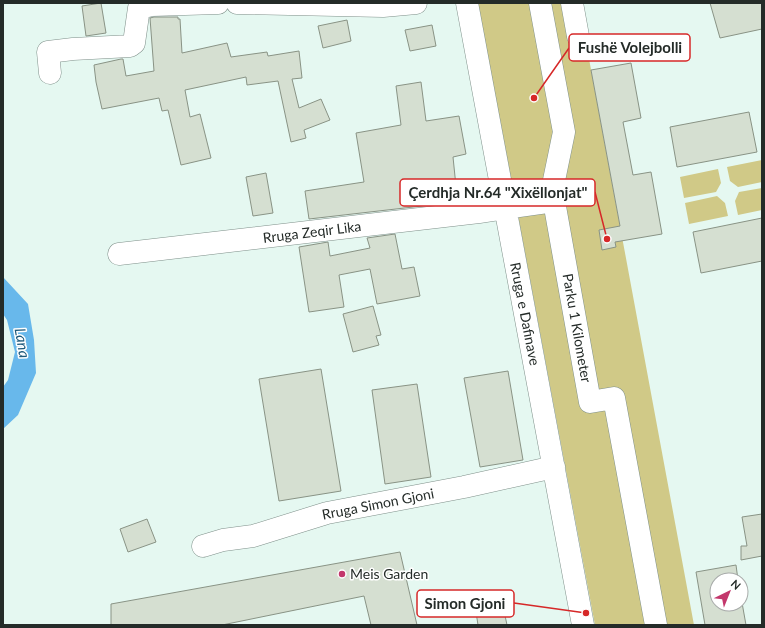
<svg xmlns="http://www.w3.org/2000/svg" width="765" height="628" viewBox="0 0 765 628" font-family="Lato,sans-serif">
  <rect width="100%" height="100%" fill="#e5f8f1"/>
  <path fill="#d0c987" d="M 478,3 L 564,3 L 573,51 L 587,48 L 694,625 L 595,625 Z
    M 762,160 L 762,182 L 738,187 L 730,181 L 727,167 Z
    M 718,169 L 721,183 L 716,192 L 684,198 L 680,177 Z
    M 762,188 L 762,210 L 738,215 L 735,201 L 739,192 Z
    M 717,196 L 725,203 L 728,216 L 689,224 L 685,203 Z"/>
  <path fill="#68b8eb" d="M 3,277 L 28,304 L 34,340 L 36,373 L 18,415 L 3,429 L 3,387 L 8,380 L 15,352 L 7,320 L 3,314 Z"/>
  <path fill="#d5dfd1" stroke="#899385" d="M 101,3 L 106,33 L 86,36 L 82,6 Z
    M 710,3 L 762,3 L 762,29 L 720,38 Z
    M 154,17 L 178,17 L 178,19 L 180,19 L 182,53 L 227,43 L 231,57 L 267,52 L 268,56 L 299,51 L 302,78 L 292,79 L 299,108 L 321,99 L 330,120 L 304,130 L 306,138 L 291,142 L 278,81 L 247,85 L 246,77 L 185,90 L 190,117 L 200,114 L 211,158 L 181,165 L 168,110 L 162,111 L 159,98 L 102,109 L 96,82 L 94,65 L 121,59 L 123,59 L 126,76 L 154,71 L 150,18 Z
    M 347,20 L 351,41 L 323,48 L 318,26 Z
    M 432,25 L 436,46 L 410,51 L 405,30 Z
    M 631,63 L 641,118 L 623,122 L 633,175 L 651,172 L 662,234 L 615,242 L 616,247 L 602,250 L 599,230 L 620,226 L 591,70 Z
    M 421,82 L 426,121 L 459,116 L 466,154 L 453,157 L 457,196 L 447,197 L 448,203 L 309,219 L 305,191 L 364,182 L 356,133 L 401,125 L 396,86 Z
    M 749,112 L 757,152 L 677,167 L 670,127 Z
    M 266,173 L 273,213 L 253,216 L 246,177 Z
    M 762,218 L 762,261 L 701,273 L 693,232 Z
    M 395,234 L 402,269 L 414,267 L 420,296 L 377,304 L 370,269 L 339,275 L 344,307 L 309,312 L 299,247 L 328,242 L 330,256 L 370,248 L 367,238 Z
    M 373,306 L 381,335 L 376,336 L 379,345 L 353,352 L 343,314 Z
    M 321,369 L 341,491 L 279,501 L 259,379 Z
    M 508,371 L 523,460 L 480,467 L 464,378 Z
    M 417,384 L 431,477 L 385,484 L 372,390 Z
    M 762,514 L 762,556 L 741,560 L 741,546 L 747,546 L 742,517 Z
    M 147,519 L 156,542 L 128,552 L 120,529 Z
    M 400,552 L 417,625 L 371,625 L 364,596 L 222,625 L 111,625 L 111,604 Z
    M 736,565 L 738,580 L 717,580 L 717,604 L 741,604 L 741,597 L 746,625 L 705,625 L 696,572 Z
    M 503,606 L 507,625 L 478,625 L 476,612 Z"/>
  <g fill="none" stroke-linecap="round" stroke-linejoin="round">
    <g stroke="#7f908a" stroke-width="23">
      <path id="minor" d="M 237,3 L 383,6 L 416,3
        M 467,3 L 583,625
        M 540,3 L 564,132 L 552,190 L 590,402 L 614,398 L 656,625
        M 572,3 L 578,36
        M 50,73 L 48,52 L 73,49 L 130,46 L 134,43 L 139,8 L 152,5 L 218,3
        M 119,254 L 479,212 L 554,201
        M 203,546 L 223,540 L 253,536 L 327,513 L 464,487 L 554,467"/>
    </g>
    <use href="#minor" stroke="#fff" stroke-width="22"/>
  </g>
  <circle fill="#c3376c" stroke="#fff" stroke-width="1.5" cx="342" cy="574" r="4"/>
  <g text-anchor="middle" stroke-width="3" stroke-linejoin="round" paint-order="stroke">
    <g font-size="14" fill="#242b28" stroke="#fff">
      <text transform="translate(312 232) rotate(-7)" y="5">Rruga Zeqir Lika</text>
      <text transform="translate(525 314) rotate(79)" y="5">Rruga e Dafinave</text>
      <text transform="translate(577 328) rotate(80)" y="5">Parku 1 Kilometer</text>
      <text transform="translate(378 504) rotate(-11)" y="5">Rruga Simon Gjoni</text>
    </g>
    <g font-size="14" fill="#242b28" stroke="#fff" text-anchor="start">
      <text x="350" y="579">Meis Garden</text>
    </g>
    <g font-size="15" font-style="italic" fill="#1d597b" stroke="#fff">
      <text transform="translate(22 343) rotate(80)" y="5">Lana</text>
    </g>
  </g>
  <path fill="none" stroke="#d62828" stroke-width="1.5" d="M534 98L569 48M607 239L595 192M586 613L514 603"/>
  <g fill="#d62828" stroke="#fff" stroke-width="1.5">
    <circle cx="534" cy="98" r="4"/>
    <circle cx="607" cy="239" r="4"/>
    <circle cx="586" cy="613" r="4"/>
  </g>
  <g fill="#fff" stroke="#d62828" stroke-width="1.5">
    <rect x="569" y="34" width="121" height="27" rx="4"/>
    <rect x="400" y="179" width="195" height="27" rx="4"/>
    <rect x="417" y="590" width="97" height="27" rx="4"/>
  </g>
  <g font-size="15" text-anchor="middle" font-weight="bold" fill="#242b28">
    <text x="630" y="53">Fushë Volejbolli</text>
    <text x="498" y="198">Çerdhja Nr.64 "Xixëllonjat"</text>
    <text x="465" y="609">Simon Gjoni</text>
  </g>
  <rect width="765" height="628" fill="none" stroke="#242b28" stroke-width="8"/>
  <g transform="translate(729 592) rotate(43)"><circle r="19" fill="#ffffff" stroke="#a7aaa9"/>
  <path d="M0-3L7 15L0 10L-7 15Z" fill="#c3376c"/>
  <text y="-6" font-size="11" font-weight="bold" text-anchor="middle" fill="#242b28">N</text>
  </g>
</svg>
